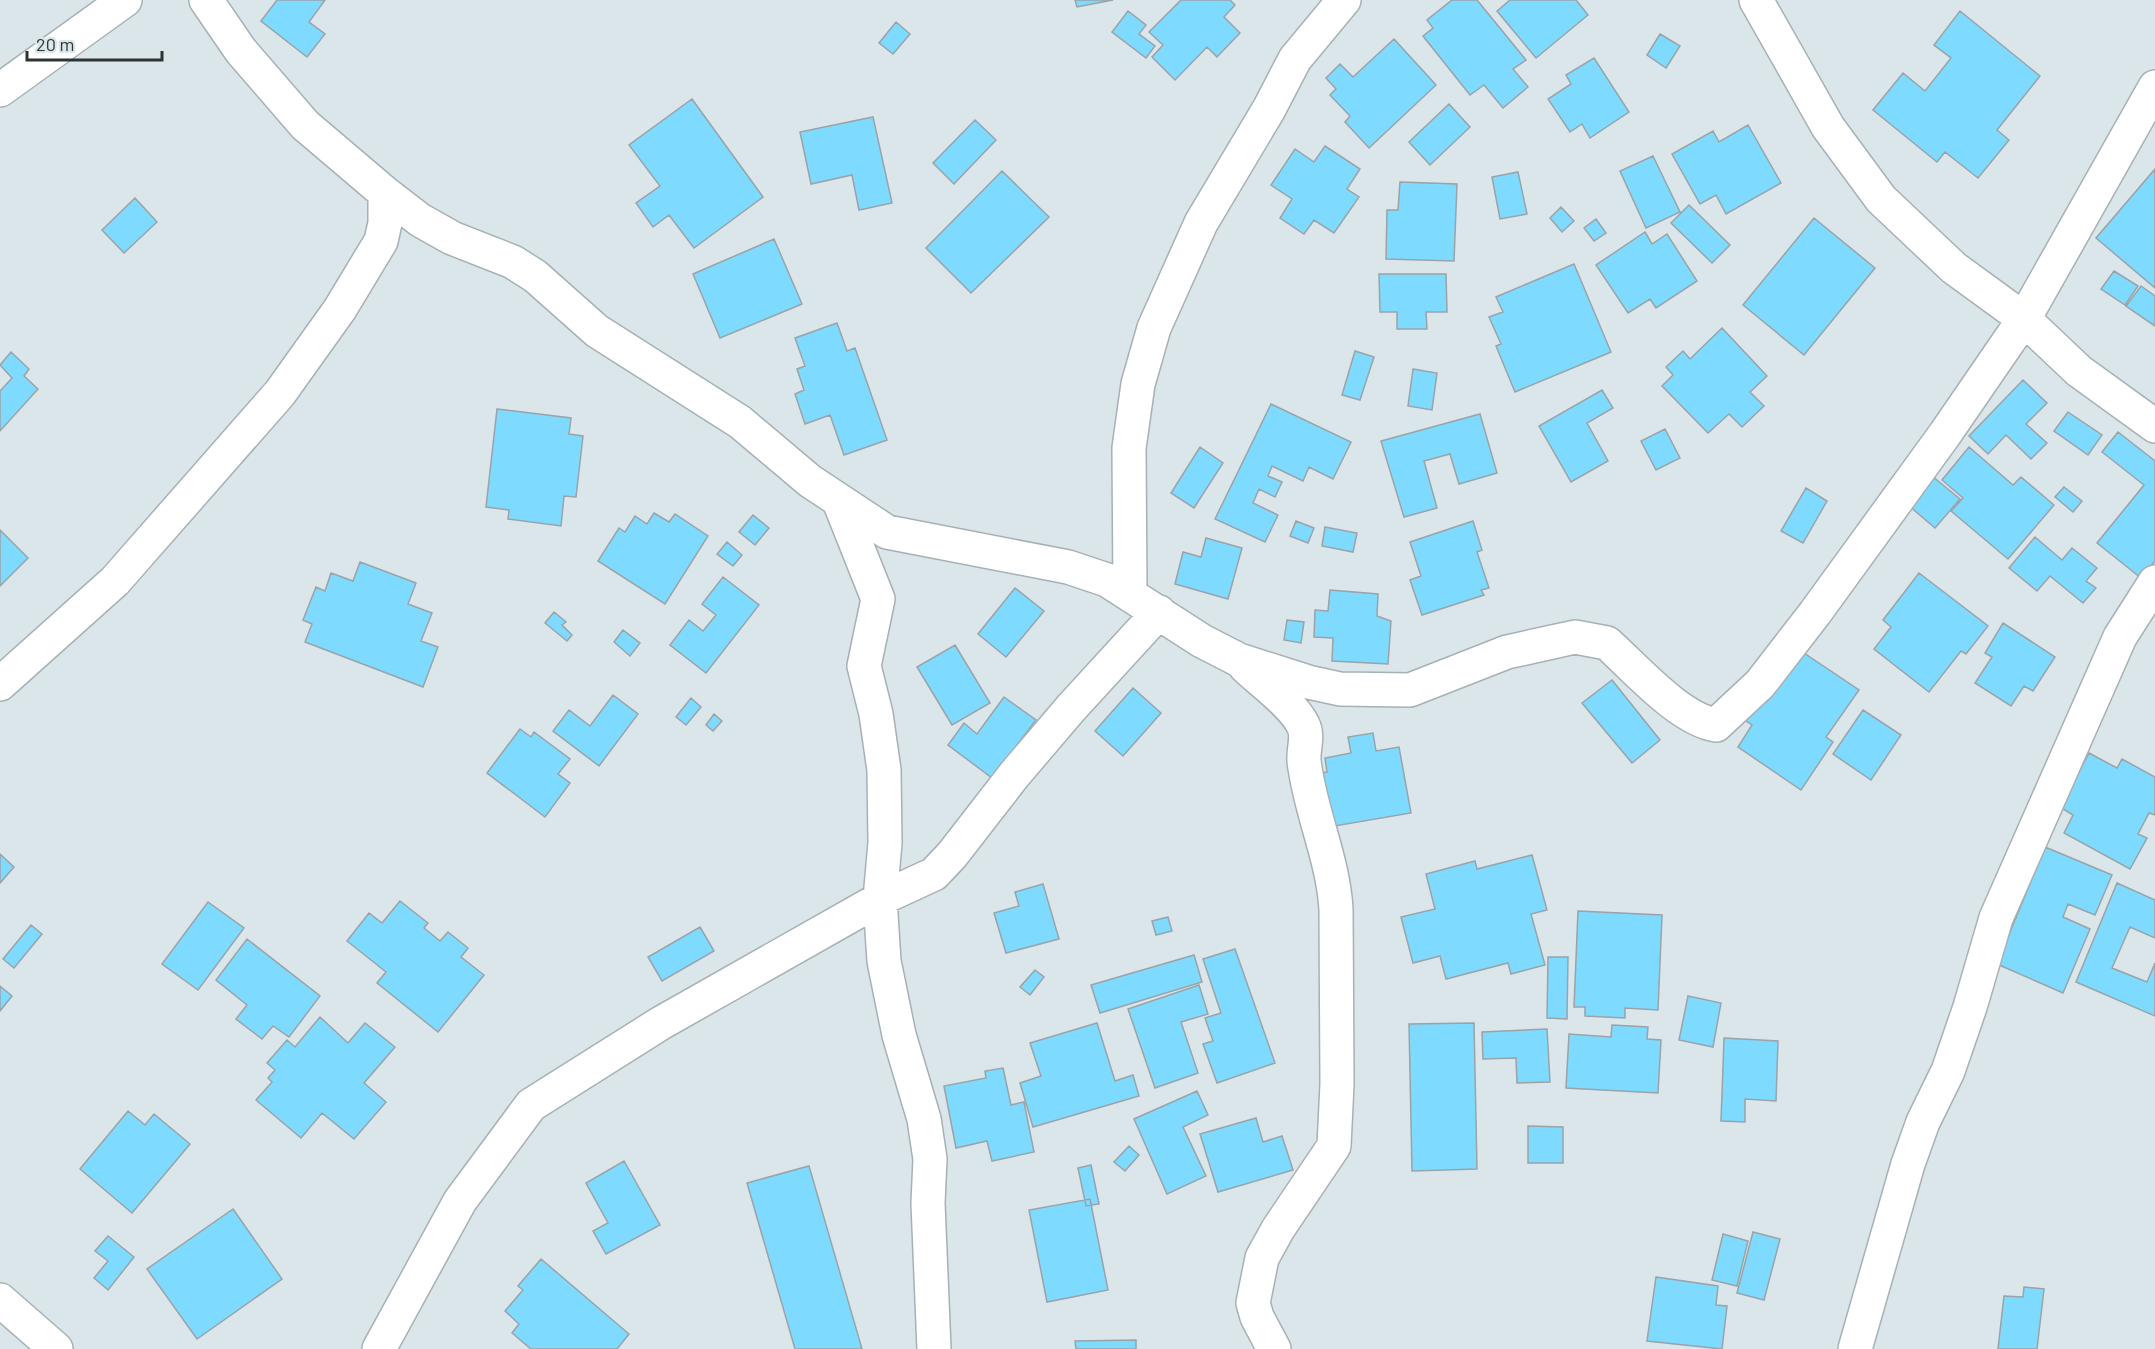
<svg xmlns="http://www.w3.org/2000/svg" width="2155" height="1349" viewBox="0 0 2155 1349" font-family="Barlow,sans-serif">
  <rect width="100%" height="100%" fill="#dbe6ea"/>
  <path fill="#7edbff" stroke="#99a3a8" stroke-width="1.5" d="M 277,0 L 325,0 L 309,22 L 325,34 L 307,57 L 261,21 Z
    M 1075,0 L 1113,0 L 1077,7 Z
    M 1181,0 L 1230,0 L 1235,5 L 1224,17 L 1240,33 L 1217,57 L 1207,47 L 1175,80 L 1152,57 L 1163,45 L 1149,32 Z
    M 1452,0 L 1477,0 L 1526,60 L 1513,69 L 1528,87 L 1503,108 L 1484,85 L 1470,95 L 1423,36 L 1433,28 L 1427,20 Z
    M 1510,0 L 1576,0 L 1588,15 L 1536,58 L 1497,11 Z
    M 1128,11 L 1146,25 L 1139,34 L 1155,46 L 1146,58 L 1112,32 Z
    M 1960,11 L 2040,76 L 1997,130 L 2009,140 L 1978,178 L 1945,152 L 1937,162 L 1873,110 L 1903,73 L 1925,91 L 1951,58 L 1934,45 Z
    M 896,22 L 910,34 L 893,54 L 879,43 Z
    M 1660,34 L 1680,46 L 1666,68 L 1647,55 Z
    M 1394,39 L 1436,85 L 1369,148 L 1345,122 L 1350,116 L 1330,95 L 1336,89 L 1326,78 L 1340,64 L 1353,77 Z
    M 1594,58 L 1629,112 L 1590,138 L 1582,124 L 1570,132 L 1548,99 L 1571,84 L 1566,75 Z
    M 692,99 L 763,197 L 694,248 L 669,215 L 653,227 L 636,203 L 660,186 L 629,145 Z
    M 1449,104 L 1470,127 L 1430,165 L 1409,142 Z
    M 873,117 L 892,203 L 859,210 L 852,175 L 811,184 L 800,132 Z
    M 975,120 L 996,140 L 954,184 L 933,163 Z
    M 1748,125 L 1781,183 L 1726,214 L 1716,195 L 1700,204 L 1672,154 L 1713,131 L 1719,142 Z
    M 1325,146 L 1360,169 L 1347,189 L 1359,197 L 1334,233 L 1314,220 L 1304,234 L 1280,218 L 1292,199 L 1271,185 L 1295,149 L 1314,162 Z
    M 1653,156 L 1680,212 L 1646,228 L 1620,171 Z
    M 2155,169 L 2155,288 L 2096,238 Z
    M 1002,171 L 1049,217 L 971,293 L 926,248 Z
    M 1518,172 L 1527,214 L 1500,219 L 1492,177 Z
    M 1400,182 L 1457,184 L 1454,261 L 1386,259 L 1387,210 L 1398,210 Z
    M 135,198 L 157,222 L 124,253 L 102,230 Z
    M 1689,205 L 1730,245 L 1712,263 L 1671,223 Z
    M 1561,207 L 1574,221 L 1562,232 L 1550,218 Z
    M 1814,218 L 1875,268 L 1804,355 L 1743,305 Z
    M 1596,219 L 1606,233 L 1594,241 L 1584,228 Z
    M 1645,232 L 1652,244 L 1667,234 L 1697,281 L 1656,308 L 1650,299 L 1628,313 L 1596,265 Z
    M 774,239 L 802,304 L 720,338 L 693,274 Z
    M 1574,264 L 1611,352 L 1515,392 L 1496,346 L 1501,344 L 1489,317 L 1503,312 L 1496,297 Z
    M 2114,271 L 2138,286 L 2125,305 L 2101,289 Z
    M 1379,274 L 1446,274 L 1447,312 L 1426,312 L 1427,329 L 1397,329 L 1397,312 L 1380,312 Z
    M 2141,286 L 2155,296 L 2155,326 L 2126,306 Z
    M 837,323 L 847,351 L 855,348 L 887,440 L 844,455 L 830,415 L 805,424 L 795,394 L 804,390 L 797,369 L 805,366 L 795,338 Z
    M 1722,328 L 1767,376 L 1750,392 L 1764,406 L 1742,427 L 1729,414 L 1708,433 L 1662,386 L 1673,375 L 1666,367 L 1683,351 L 1690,359 Z
    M 1355,351 L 1374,357 L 1360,400 L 1342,395 Z
    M 11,352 L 29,369 L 24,376 L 38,389 L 0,431 L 0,391 L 12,378 L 0,365 Z
    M 1413,369 L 1437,373 L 1432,410 L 1408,406 Z
    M 2023,380 L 2047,403 L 2026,424 L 2047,443 L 2031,459 L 2006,435 L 1988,454 L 1969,436 Z
    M 1602,390 L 1613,408 L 1587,423 L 1608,461 L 1571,482 L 1539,426 Z
    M 1271,404 L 1351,442 L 1333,479 L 1309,467 L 1303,481 L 1272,466 L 1268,476 L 1282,482 L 1275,497 L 1259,489 L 1253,503 L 1278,515 L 1265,542 L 1215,519 Z
    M 497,409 L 571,418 L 569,434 L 583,436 L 576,497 L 564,496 L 561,526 L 508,519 L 509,510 L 486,507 Z
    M 2068,412 L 2102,435 L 2088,455 L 2054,431 Z
    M 1480,414 L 1497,473 L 1459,484 L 1450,454 L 1424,461 L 1437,508 L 1404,517 L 1381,441 Z
    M 1665,429 L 1680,458 L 1656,470 L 1641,441 Z
    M 2118,432 L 2155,461 L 2155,561 L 2141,578 L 2097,543 L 2144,485 L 2102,452 Z
    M 1200,447 L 1223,463 L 1194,508 L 1171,493 Z
    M 1969,447 L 2013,485 L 2021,477 L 2054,505 L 2008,559 L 1951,511 L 1963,498 L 1942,480 Z
    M 1932,476 L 1960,499 L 1935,528 L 1908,505 Z
    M 2064,487 L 2082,501 L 2073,512 L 2055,497 Z
    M 1806,488 L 1827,501 L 1803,543 L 1781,531 Z
    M 654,513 L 669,522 L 675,514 L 708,536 L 665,604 L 598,561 L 619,528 L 625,532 L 635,516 L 647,524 Z
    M 753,515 L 769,528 L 755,545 L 739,532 Z
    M 1296,521 L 1314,528 L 1308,543 L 1290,536 Z
    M 1473,521 L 1482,550 L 1477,552 L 1489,588 L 1481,590 L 1484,595 L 1422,615 L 1410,580 L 1421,576 L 1410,542 Z
    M 1325,527 L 1357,533 L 1353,552 L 1322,546 Z
    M 0,530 L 28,558 L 0,586 Z
    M 2035,537 L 2062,560 L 2072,548 L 2097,568 L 2086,581 L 2096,588 L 2083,603 L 2050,576 L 2037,591 L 2009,568 Z
    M 1206,538 L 1242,548 L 1228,599 L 1175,584 L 1183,552 L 1201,557 Z
    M 727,542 L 742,555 L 733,566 L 717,554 Z
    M 360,562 L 416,583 L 408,604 L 432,613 L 421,641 L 438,647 L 423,687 L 305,642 L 312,624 L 303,620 L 316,587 L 325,591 L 331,573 L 353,581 Z
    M 1919,573 L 1988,626 L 1966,654 L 1961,651 L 1929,692 L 1874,649 L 1891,627 L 1883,620 Z
    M 723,577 L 759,605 L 706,673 L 670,645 L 689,620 L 703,631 L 716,615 L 702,604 Z
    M 1015,588 L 1044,611 L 1006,657 L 978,634 Z
    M 1330,590 L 1378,594 L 1377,616 L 1391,621 L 1388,664 L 1332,661 L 1333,638 L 1314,637 L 1315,610 L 1328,611 Z
    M 554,612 L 566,622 L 562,625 L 572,635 L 567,641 L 545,623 Z
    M 1287,620 L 1304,622 L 1301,643 L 1284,640 Z
    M 2003,623 L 2055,657 L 2033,691 L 2024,686 L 2011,706 L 1975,683 L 1992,657 L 1985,653 Z
    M 623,630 L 640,643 L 630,656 L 614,642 Z
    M 955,645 L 990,703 L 952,725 L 917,667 Z
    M 1801,651 L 1859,690 L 1826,737 L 1833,742 L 1801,790 L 1738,747 L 1752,725 L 1743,719 L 1759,695 L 1767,701 Z
    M 1612,680 L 1660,740 L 1632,763 L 1582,703 Z
    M 1133,688 L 1161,713 L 1123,756 L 1095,731 Z
    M 613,695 L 638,714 L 599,766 L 553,731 L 569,710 L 590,726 Z
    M 1004,697 L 1036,720 L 992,778 L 948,745 L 964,723 L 977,734 Z
    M 691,698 L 701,707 L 686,725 L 676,717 Z
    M 1863,710 L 1901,735 L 1871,780 L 1833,754 Z
    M 714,714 L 722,721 L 713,731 L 706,725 Z
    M 520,729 L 531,737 L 534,732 L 570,759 L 558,774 L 570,783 L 545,817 L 487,773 Z
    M 1373,733 L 1376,751 L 1399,747 L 1411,813 L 1329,827 L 1319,773 L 1327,772 L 1325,758 L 1351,753 L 1348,737 Z
    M 2089,753 L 2117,768 L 2122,759 L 2155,777 L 2155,815 L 2149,813 L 2138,834 L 2147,838 L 2130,869 L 2064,833 L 2073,815 L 2060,807 Z
    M 2045,847 L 2112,875 L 2095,915 L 2068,904 L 2063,917 L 2090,929 L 2063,993 L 1997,964 Z
    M 0,854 L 14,867 L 0,883 Z
    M 1532,855 L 1547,910 L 1531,914 L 1545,965 L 1511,974 L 1508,963 L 1446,979 L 1440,956 L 1413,963 L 1401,917 L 1435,909 L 1426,874 L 1475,861 L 1477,869 Z
    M 2117,883 L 2155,900 L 2155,938 L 2130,927 L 2112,968 L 2147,982 L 2155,963 L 2155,1016 L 2076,982 Z
    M 1043,884 L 1059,939 L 1006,953 L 994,913 L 1019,906 L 1015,892 Z
    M 400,901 L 428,923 L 424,928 L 440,941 L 448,932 L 468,948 L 461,957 L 484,975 L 438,1032 L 377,983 L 386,972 L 347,941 L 369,913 L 382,923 Z
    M 208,902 L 244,928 L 198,990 L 162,964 Z
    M 1578,911 L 1662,915 L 1658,1010 L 1625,1008 L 1625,1018 L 1585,1016 L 1585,1007 L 1574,1007 Z
    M 1168,917 L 1172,931 L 1156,935 L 1152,921 Z
    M 31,925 L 42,934 L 14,968 L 3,959 Z
    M 700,927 L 714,951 L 662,981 L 648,957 Z
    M 247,939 L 320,996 L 289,1037 L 273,1026 L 262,1039 L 236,1019 L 247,1005 L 216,980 Z
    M 1235,949 L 1275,1063 L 1217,1083 L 1203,1044 L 1213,1041 L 1205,1018 L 1221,1013 L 1203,959 Z
    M 1194,955 L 1202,982 L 1100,1013 L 1091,985 Z
    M 1548,957 L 1568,957 L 1567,1019 L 1547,1018 Z
    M 1035,970 L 1044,977 L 1030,995 L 1020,987 Z
    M 1199,985 L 1208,1014 L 1181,1022 L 1198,1073 L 1155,1088 L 1128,1009 Z
    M 0,986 L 12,996 L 0,1011 Z
    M 1688,996 L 1721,1003 L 1713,1047 L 1679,1040 Z
    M 320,1017 L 348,1043 L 365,1023 L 395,1047 L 364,1083 L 386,1102 L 354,1139 L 322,1113 L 301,1138 L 256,1100 L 272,1082 L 268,1078 L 275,1070 L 267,1063 L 287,1040 L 295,1047 Z
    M 1097,1023 L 1115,1081 L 1133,1075 L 1139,1096 L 1033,1127 L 1020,1083 L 1041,1076 L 1030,1043 Z
    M 1474,1023 L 1477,1169 L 1412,1171 L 1409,1024 Z
    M 1612,1025 L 1648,1027 L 1647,1039 L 1661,1040 L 1658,1093 L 1566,1088 L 1569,1034 L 1611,1037 Z
    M 1547,1029 L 1550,1082 L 1517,1083 L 1516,1058 L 1483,1059 L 1482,1032 Z
    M 1724,1038 L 1778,1041 L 1776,1101 L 1745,1099 L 1745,1122 L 1721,1121 Z
    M 1003,1068 L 1011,1105 L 1024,1102 L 1034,1152 L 992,1161 L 987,1141 L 956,1148 L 944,1086 L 986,1078 L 985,1071 Z
    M 1197,1091 L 1208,1115 L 1183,1127 L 1206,1176 L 1167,1194 L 1134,1119 Z
    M 128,1111 L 145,1125 L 154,1114 L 190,1144 L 132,1213 L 80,1169 Z
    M 1256,1118 L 1263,1142 L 1282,1136 L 1293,1170 L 1218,1192 L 1200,1134 Z
    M 1528,1126 L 1563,1127 L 1563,1163 L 1528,1163 Z
    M 1129,1146 L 1139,1155 L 1125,1171 L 1114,1162 Z
    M 624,1161 L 660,1225 L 606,1254 L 593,1231 L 608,1223 L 586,1183 Z
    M 1091,1165 L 1099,1204 L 1086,1206 L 1078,1168 Z
    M 809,1166 L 862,1349 L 795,1349 L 747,1183 Z
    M 1090,1199 L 1108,1290 L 1047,1302 L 1029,1210 Z
    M 233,1209 L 282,1279 L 197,1339 L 147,1269 Z
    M 1753,1232 L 1780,1239 L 1764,1300 L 1737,1293 Z
    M 1723,1234 L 1748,1241 L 1737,1286 L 1712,1280 Z
    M 108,1236 L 134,1257 L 108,1290 L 94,1278 L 108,1261 L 95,1251 Z
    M 541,1259 L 629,1334 L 617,1349 L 531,1349 L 512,1333 L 519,1324 L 505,1311 L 523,1290 L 518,1286 Z
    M 1656,1277 L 1718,1286 L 1716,1305 L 1727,1306 L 1722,1349 L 1647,1341 Z
    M 2024,1287 L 2044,1289 L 2037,1349 L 1998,1349 L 2004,1296 L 2023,1297 Z
    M 1136,1340 L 1136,1349 L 1076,1349 L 1075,1341 Z"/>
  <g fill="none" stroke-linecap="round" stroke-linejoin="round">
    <g stroke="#a7b1b5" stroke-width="36">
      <path id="minor" d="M 206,0 L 241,51 L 305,125 L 385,193 L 420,220 L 452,238 L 513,262 L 535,276 L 597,331 L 740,422 L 810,481 L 887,532 L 1068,567 L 1107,580 L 1202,641 L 1239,660 L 1308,682 L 1340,689 L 1410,690 L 1507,652 L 1575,637 L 1607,643 C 1634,667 1679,719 1716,725 L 1760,684 L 1815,613 L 1945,434 L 2024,319 L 2155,87
        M 1756,0 L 1828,127 L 1881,199 L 1954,268 L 2024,319 L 2079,371 L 2155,426
        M 0,90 L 125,0
        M 839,501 L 878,599 L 864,666 L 876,714 L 884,770 L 885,843 L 880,899 L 884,961 L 899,1035 L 924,1119 L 930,1159 L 928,1203 L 934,1349
        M 1130,592 L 1129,448 L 1138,384 L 1154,328 L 1201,223 L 1269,109 L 1295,59 L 1344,0
        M 1245,666 C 1261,682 1294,705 1303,725 C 1309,736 1303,749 1304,761 C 1310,812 1333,858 1336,909 L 1337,1084 L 1334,1146 L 1278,1229 L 1262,1258 L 1253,1303 L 1257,1317 L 1274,1349
        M 0,684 L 115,581 L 280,393 L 340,309 L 381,241 L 385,223 L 385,193
        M 0,1300 L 56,1349
        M 379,1349 L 460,1201 L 531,1105 L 661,1023 L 880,899 L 934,874 L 952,855 L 1014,775 L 1071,708 L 1159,612
        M 1855,1349 L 1908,1164 L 1923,1122 L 1948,1071 L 1970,1007 L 1996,918 L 2120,637 L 2155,582"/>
    </g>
    <use href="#minor" stroke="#fff" stroke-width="33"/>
  </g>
  <path d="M27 51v9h135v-9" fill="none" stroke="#2e3334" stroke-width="3"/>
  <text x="36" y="51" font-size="18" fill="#2e3334" stroke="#dbe6ea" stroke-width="4.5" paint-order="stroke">20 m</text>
</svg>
